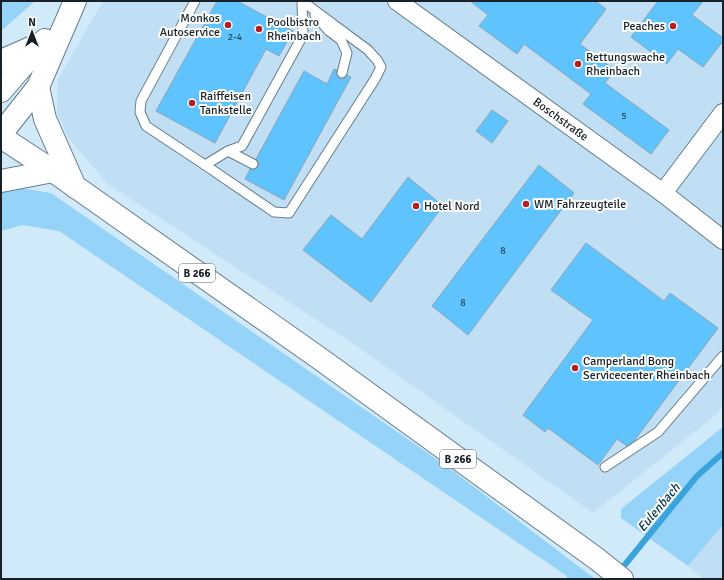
<svg xmlns="http://www.w3.org/2000/svg" width="724" height="580" viewBox="0 0 724 580" font-family="Signika,sans-serif">
  <style>
    .built { fill: #c0dff4 }
    .green { fill: #96d3f9 }
    .lines { fill: none; stroke-linecap: round; stroke-linejoin: round }
    .stream { stroke: #3ba3dc; stroke-width: 6 }
    .building { fill: #5fc3fd; stroke: #8da5b4 }
    .lane-casing { stroke: #667c8a; stroke-width: 11 }
    .street-casing { stroke: #667c8a; stroke-width: 20 }
    .secondary-casing { stroke: #667c8a; stroke-width: 24 }
    .primary-casing { stroke: #667c8a; stroke-width: 24 }
    .lane { stroke: #fff; stroke-width: 9 }
    .street { stroke: #fff; stroke-width: 18 }
    .secondary { stroke: #fff; stroke-width: 22 }
    .primary { stroke: #fff; stroke-width: 22 }
    .poi-dot { fill: #b12122; stroke: #fff; stroke-width: 1.5 }
    .labels { text-anchor: middle; stroke-width: 4; stroke-linejoin: round; paint-order: stroke }
    .number-label { font-size: 10px; fill: #2a4a5c }
    .shield { fill: #fff; stroke: #5d6468; stroke-width: 1 }
    .shield-label { font-size: 11px; font-weight: bold; fill: #182127 }
    .poi-label { font-size: 12px; fill: #182127; stroke: #fff; text-anchor: start }
    .street-label { font-size: 12px; fill: #182127; stroke: #fff }
    .water-label { font-size: 13px; font-style: italic; fill: #05334a; stroke: #fff }
  </style>
  <rect width="100%" height="100%" fill="#d1eafa"/>
  <!-- built -->
  <g class="built">
    <path d="M103,1H723V405L717,414L593,513L352,343L109,185L69,139L57,112L58,79Z"/>
    <path d="M723,525V579H704L688,566Z"/>
  </g>
  <!-- green -->
  <g class="green">
    <path d="M2,1H35L1,31Z"/>
    <path d="M10,188L26,189L51,193L448,467L595,579H565L567,576L59,231L22,225L1,231V191Z"/>
    <path d="M723,427V525L688,566L621,518V509Z"/>
  </g>
  <g class="lines">
    <!-- stream -->
    <path class="stream" d="M619,572L697,476L723,453"/>
  </g>
  <!-- building -->
  <g class="building">
    <path d="M217,1H237L293,31L279,56L266,49L215,143L156,111Z"/>
    <path d="M470,1H595L606,9L580,44L615,70L605,83L669,130L651,154L583,104L591,94L524,44L517,54L479,26L488,15Z"/>
    <path d="M658,1H703L692,15L723,38V41L703,67L678,49L667,64L631,37Z"/>
    <path d="M334,69L337,70L336,75L340,79H344L347,75L351,77L284,200L245,179L250,169L254,170L258,167L259,163L256,159L304,71L327,84Z"/>
    <path d="M492,110L508,121L492,143L476,131Z"/>
    <path d="M539,165L574,193L468,335L432,306Z"/>
    <path d="M408,177L443,206L371,302L303,250L331,215L362,239Z"/>
    <path d="M586,243L664,301L670,293L718,328L634,441L627,446L617,439L598,465L548,428L545,432L523,415L593,320L551,290Z"/>
  </g>
  <g class="lines">
    <defs>
      <g id="lane">
        <path d="M195,1L141,101L140,112L146,126L205,165L228,151L242,146L303,35L302,1"/>
        <path d="M315,15L329,31L341,40L347,53L342,73"/>
        <path d="M228,151L253,164"/>
        <path d="M205,165L274,212L289,213L375,79L381,67L377,60L368,50L302,1"/>
        <path d="M605,467L658,432L723,356"/>
      </g>
      <g id="street">
        <path id="s1" d="M397,1L663,193L723,240"/>
        <path d="M663,193L723,113"/>
      </g>
      <g id="secondary">
        <path d="M1,91L45,40"/>
        <path d="M1,134L38,87L75,1"/>
      </g>
      <g id="primary">
        <path d="M1,61L42,43"/>
        <path d="M38,87L45,119L75,187"/>
        <path d="M1,137L53,171L319,358L597,559L622,579"/>
        <path d="M1,181L53,171"/>
      </g>
    </defs>
    <!-- lane casing -->
    <use href="#lane" class="lane-casing"/>
    <!-- street casing -->
    <use href="#street" class="street-casing"/>
    <!-- secondary casing -->
    <use href="#secondary" class="secondary-casing"/>
    <!-- primary casing -->
    <use href="#primary" class="primary-casing"/>
    <!-- lane -->
    <use href="#lane" class="lane"/>
    <!-- street -->
    <use href="#street" class="street"/>
    <!-- secondary -->
    <use href="#secondary" class="secondary"/>
    <!-- primary -->
    <use href="#primary" class="primary"/>
  </g>
  <!-- markers -->
  <g class="poi-dot">
    <circle cx="228" cy="25" r="4"/>
    <circle cx="673" cy="26" r="4"/>
    <circle cx="259" cy="29" r="4"/>
    <circle cx="578" cy="64" r="4"/>
    <circle cx="192" cy="103" r="4"/>
    <circle cx="526" cy="204" r="4"/>
    <circle cx="416" cy="206" r="4"/>
    <circle cx="575" cy="368" r="4"/>
  </g>
  <g class="labels">
    <!-- number labels -->
    <g class="number-label">
      <text x="235" y="40">2-4</text>
      <text x="624" y="119">5</text>
      <text x="503" y="254">8</text>
      <text x="463" y="306">8</text>
    </g>
    <!-- shield labels -->
    <g class="shield">
      <rect x="179" y="264" width="36" height="18" rx="3"/>
      <rect x="440" y="450" width="36" height="18" rx="3"/>
    </g>
    <g class="shield-label">
      <text x="197" y="277">B 266</text>
      <text x="458" y="463">B 266</text>
    </g>
    <!-- poi labels -->
    <g class="poi-label">
      <text x="220" y="22" text-anchor="end">Monkos<tspan x="220" dy="14">Autoservice</tspan></text>
      <text x="267" y="26">Poolbistro<tspan x="267" dy="14">Rheinbach</tspan></text>
      <text x="665" y="30" text-anchor="end">Peaches</text>
      <text x="586" y="61">Rettungswache<tspan x="586" dy="14">Rheinbach</tspan></text>
      <text x="200" y="100">Raiffeisen<tspan x="200" dy="14">Tankstelle</tspan></text>
      <text x="534" y="208">WM Fahrzeugteile</text>
      <text x="424" y="210">Hotel Nord</text>
      <text x="583" y="365">Camperland Bong<tspan x="583" dy="14">Servicecenter Rheinbach</tspan></text>
    </g>
    <!-- street labels -->
    <g class="street-label">
      <text dy="4" stroke="none"><textPath href="#s1" startOffset="202">Boschstraße</textPath></text>
    </g>
    <!-- water labels -->
    <g class="water-label">
      <text transform="translate(658 507) rotate(-50)" y="5">Eulenbach</text>
    </g>
  </g>
  <!-- border -->
  <rect width="724" height="580" fill="none" stroke="#182127" stroke-width="4"/>
  <!-- north arrow -->
  <g transform="translate(32 32)" stroke="#ffffff" stroke-width="3" paint-order="stroke">
  <path d="M0-3L7 15L0 10L-7 15Z" fill="#182127"/>
  <text y="-6" font-size="11" font-weight="bold" text-anchor="middle" fill="#182127">N</text>
  </g>
</svg>
